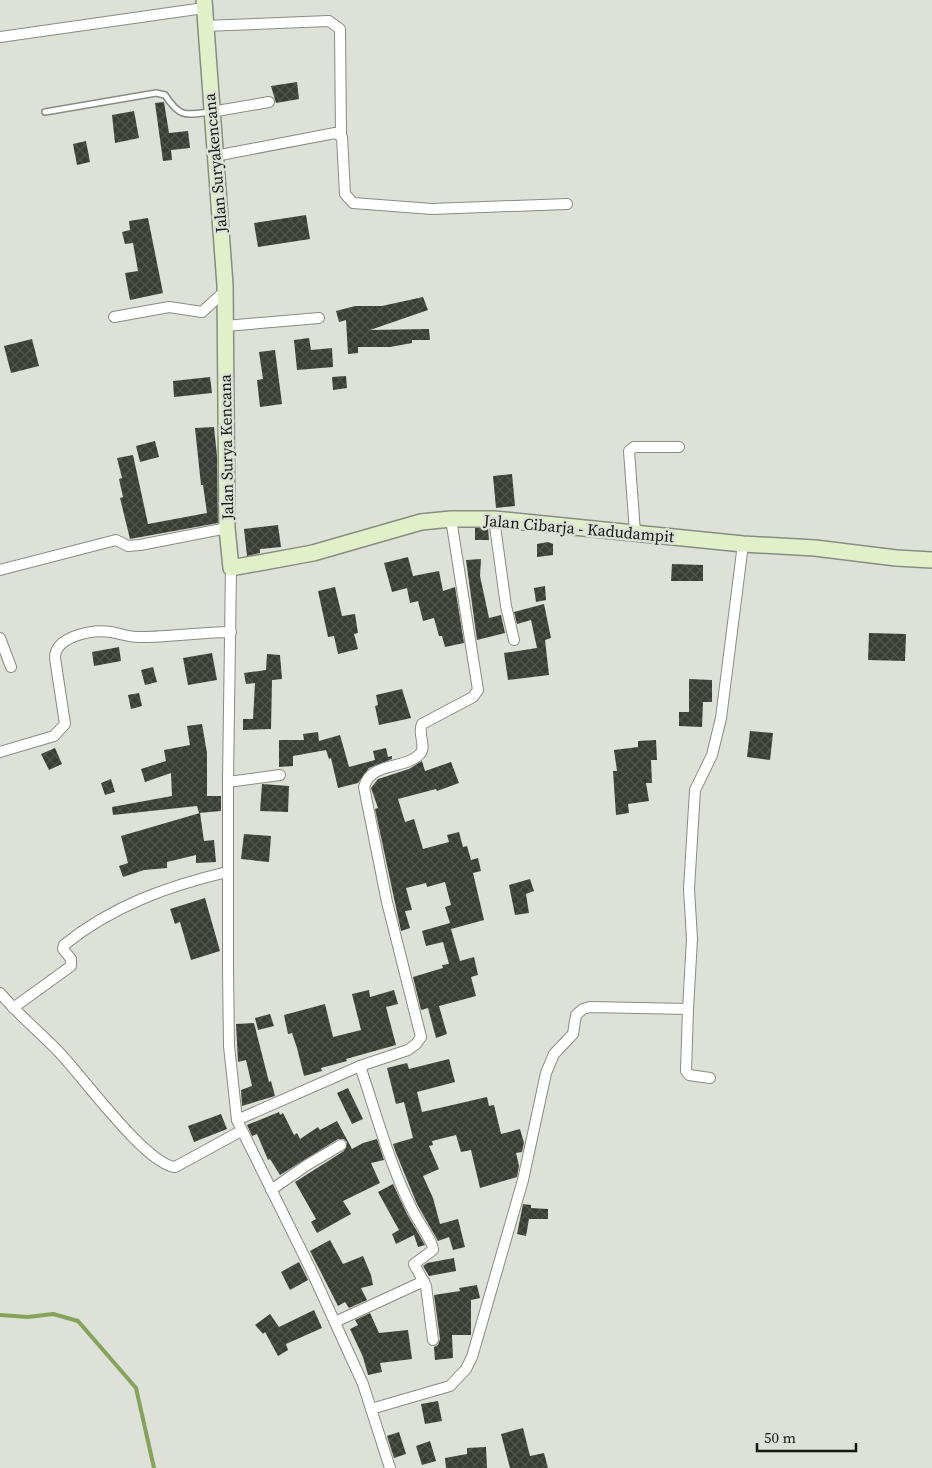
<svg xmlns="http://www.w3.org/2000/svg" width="932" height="1468" viewBox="0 0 932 1468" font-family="'Source Serif 4',serif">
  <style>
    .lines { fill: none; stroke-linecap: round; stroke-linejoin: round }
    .stream { stroke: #86a35c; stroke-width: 4 }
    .building { fill: url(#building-cross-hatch) }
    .lane-casing { stroke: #888c83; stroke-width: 8 }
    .street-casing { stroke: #888c83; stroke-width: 12 }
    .secondary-casing { stroke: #888c83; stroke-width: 18 }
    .lane { stroke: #fff; stroke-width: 5 }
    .street { stroke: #fff; stroke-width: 10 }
    .secondary { stroke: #e2f0ca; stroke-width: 15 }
    .labels { text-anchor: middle; stroke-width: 5; stroke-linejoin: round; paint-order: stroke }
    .street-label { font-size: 16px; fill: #151713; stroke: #dde1d7 }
  </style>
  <defs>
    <pattern id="building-cross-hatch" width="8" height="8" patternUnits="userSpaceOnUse" patternTransform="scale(1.25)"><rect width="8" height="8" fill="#393d35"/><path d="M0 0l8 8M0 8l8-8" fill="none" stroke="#53564f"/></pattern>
  </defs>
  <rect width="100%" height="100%" fill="#dde1d7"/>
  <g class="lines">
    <!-- stream -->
    <path class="stream" d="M0,1315L28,1317L53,1314L78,1321L136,1388L154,1468"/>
  </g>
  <!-- building -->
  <g class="building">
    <path d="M297,82L299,99L276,103L271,86Z"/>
    <path d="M164,102L169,133L188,131L190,148L171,150L172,160L163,161L155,103Z"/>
    <path d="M134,111L139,138L115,143L112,115Z"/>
    <path d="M86,141L90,162L77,165L73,144Z"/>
    <path d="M306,215L310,239L258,247L254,223Z"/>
    <path d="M148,218L163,293L130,300L125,273L138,271L133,243L125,244L122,232L130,230L129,221Z"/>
    <path d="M423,297L428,310L370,330L429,329L430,340H412V343L390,347H358V353L348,354L346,320L339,322L336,311L355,306H382Z"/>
    <path d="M309,338L311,350L332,348L333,367L297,370L294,340Z"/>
    <path d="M32,339L39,366L11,373L4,346Z"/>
    <path d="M275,350L282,404L260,407L257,380L263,379L259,352Z"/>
    <path d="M346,376L347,388L333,390L332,377Z"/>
    <path d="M210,377L212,393L174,397L173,381Z"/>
    <path d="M214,427L217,456L218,523L130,539L120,498L123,497L119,479L122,478L117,458L133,455L148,524L207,513L203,485H201L195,428Z"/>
    <path d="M155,441L159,457L140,462L136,446Z"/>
    <path d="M512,474L515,506L496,508L493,476Z"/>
    <path d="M278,525L281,547L260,549V553L247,556L244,529Z"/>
    <path d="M475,528H488L489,540H475Z"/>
    <path d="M548,542L553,544V555L537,557V544Z"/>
    <path d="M408,557L413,576L439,571L443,591L455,587L464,643L445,647L442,636H439L434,618L423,621L418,601L410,603L407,588L392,592L384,563Z"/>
    <path d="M481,559L480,576L489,618L501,615L505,633L477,640L466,560Z"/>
    <path d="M672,564L703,565V581H671Z"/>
    <path d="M545,586L546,600L536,602L534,588Z"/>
    <path d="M335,587L342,616L355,614L358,633L354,634L358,649L338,654L334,636L328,637L318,591Z"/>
    <path d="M544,604L551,638L545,640L549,675L508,680L504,653L537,648L531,620L517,624L514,612Z"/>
    <path d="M869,633L906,634L905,661L868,660Z"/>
    <path d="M119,647L121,661L94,666L92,652Z"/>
    <path d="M212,653L217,680L188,685L183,658Z"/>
    <path d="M267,654L280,655L282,679L272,680L271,729L243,730V719H253L255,683L246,684L244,673L266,670Z"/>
    <path d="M153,667L157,682L145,685L141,670Z"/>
    <path d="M689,679L712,680V702H703L702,727L679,726V712H689Z"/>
    <path d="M402,689L411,718L379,725L375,706L378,705L376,695Z"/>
    <path d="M139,693L142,706L131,709L128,695Z"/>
    <path d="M202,724L207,753V796H221V811L199,813L197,806L113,815L112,807L172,796L171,773L145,782L141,769L166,761L164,750L190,745L187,726Z"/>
    <path d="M750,731L773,733L770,760L747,757Z"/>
    <path d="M318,732L319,741L340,735L349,767L375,760L373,751L386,748L388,757L392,756V759L369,768L358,783L338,788L331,758L329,759L326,750L293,756V766L279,767V740H304L303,734Z"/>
    <path d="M656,740L657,760H651L652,783H646L649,801L628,804L629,813L616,815L613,771H617L614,750L638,747V741Z"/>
    <path d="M55,748L62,764L49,770L41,754Z"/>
    <path d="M422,761L425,771L451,762L459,783L437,791L436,789L398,799L405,822L414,819L423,849L449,842L447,835L459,832L463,847L467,846L471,860L478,858L481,871L473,873L484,920L451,929L460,961L474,957L478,975L471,977L476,996L439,1006L447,1034L436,1038L428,1008L421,1010L413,977L443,968L442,965L449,964L443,942L426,946L422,931L450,923L445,907L451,905L445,882L427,887L426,883L406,888L412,910L405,911L410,928L401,931L375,809L378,808L371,788L378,779L409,769Z"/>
    <path d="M111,779L115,792L105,795L101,783Z"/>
    <path d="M262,784L289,786L288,812L260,811Z"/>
    <path d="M200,813L204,841L214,840L216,862L196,863V855L167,862V868L144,870L123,877L119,866L128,863L121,836Z"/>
    <path d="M244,834L271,836L269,862L241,859Z"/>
    <path d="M530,879L534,891L526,894L529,913L515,915L509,885Z"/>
    <path d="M205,898L220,951L191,960L180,922L175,924L170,909Z"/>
    <path d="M369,990L370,997L394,990L398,1004L386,1007L396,1045L346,1059L347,1061L321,1068L322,1071L304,1076L297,1048L292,1033L288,1034L284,1015L325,1004L333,1037L361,1030L352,994Z"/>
    <path d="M270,1014L274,1026L258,1030L255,1018Z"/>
    <path d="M254,1023L269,1082L271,1081L275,1096L242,1106L241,1090L252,1086L246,1060L238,1062L236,1024Z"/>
    <path d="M449,1059L455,1082L417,1092L422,1112L487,1097L489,1106L494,1105L501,1134L520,1129L524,1143L522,1152L516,1153L519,1166L517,1177L480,1188L471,1150L461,1152L456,1135L432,1141L433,1145L429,1146L439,1169L423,1176L433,1198L440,1224L458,1219L465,1247L453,1250L449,1237L438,1241L417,1204L396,1153L393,1144L413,1138L404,1102L396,1104L387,1068L407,1063L409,1069Z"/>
    <path d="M348,1088L363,1119L352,1124L337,1093Z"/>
    <path d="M279,1112L280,1115L283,1113L294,1135L297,1133L300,1139L318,1127L320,1130L337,1121L352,1149L363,1143L377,1139L384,1160L371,1163L380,1183L343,1201L351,1214L317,1233L311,1222L316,1219L295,1182L344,1151L347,1142L344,1139H338L280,1175L270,1159L268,1160L257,1134L252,1136L247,1125Z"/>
    <path d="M221,1114L227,1129L194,1142L188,1126Z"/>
    <path d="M393,1184L407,1214L425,1245L418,1247L414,1235L396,1244L392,1234L399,1230L378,1192Z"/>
    <path d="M523,1204L531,1205V1208L548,1209V1219H529L526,1236L517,1234Z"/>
    <path d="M330,1240L343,1264L363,1256L371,1275L373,1285L361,1288L367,1300L349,1308L345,1302L338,1306L310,1251Z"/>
    <path d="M454,1258L456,1271L429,1276L423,1266L427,1263Z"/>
    <path d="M299,1262L308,1280L290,1290L281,1272Z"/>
    <path d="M477,1285L480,1298L471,1300V1335H452L453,1358L435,1360L434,1347L438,1345L440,1339L434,1295L460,1291L459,1288Z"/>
    <path d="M314,1310L322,1328L286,1344L288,1350L278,1356L265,1332L263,1334L255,1325L270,1314L279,1327Z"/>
    <path d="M370,1313L379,1333L408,1330L412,1359L380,1363L382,1372L368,1375L363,1357L350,1329L358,1325L355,1320Z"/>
    <path d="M438,1401L442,1421L425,1424L421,1404Z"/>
    <path d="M523,1428L530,1456L544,1453L548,1468H510L501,1434Z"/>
    <path d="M399,1432L406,1454L394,1458L387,1436Z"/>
    <path d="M430,1441L436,1461L422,1465L416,1446Z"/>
    <path d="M486,1447L487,1468H446L445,1458L467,1454V1448Z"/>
  </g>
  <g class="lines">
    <defs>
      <path id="lane" d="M45,112L156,93L165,95C180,118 185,115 211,112"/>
      <g id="street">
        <path d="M204,26L329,21L340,29L341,135"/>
        <path d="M0,37L204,8"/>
        <path d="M211,112L269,102"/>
        <path d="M215,156L335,133L342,137L345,194L353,203L432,209L567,204"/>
        <path d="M114,317L169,307L202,312L225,291"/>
        <path d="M225,326L319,318"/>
        <path d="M494,519L506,606L514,640"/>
        <path d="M635,532L629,451L634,447H679"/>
        <path d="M231,568L228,780V969L229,1046L237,1120L311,1270L363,1384L390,1468"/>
        <path d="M0,570L116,540L128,546L140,545L227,528"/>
        <path d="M0,638L11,667"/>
        <path d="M0,752L54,736L65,724L55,658C55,636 93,629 111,632C122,634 131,638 142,637C172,637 201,632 231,632"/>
        <path d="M228,782L280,775"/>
        <path d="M0,993C18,1014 38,1031 57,1050C81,1074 145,1164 175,1167L241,1131"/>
        <path d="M13,1008L71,966V959L63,949L64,945C112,906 168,886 227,872"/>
        <path d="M688,1009L686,1071L689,1075L710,1078"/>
        <path d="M360,1066C376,1113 389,1163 411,1207C415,1217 434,1243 433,1250L414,1264L426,1286L433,1340"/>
        <path d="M237,1120L360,1066L408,1050L416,1044L421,1037L387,902L364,787C371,761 405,770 420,754C427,746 417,733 422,724L473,697L478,690L451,519"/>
        <path d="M271,1190L307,1165L341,1145"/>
        <path d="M335,1322L424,1281"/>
        <path d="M371,1409L450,1386L466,1369L472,1357L523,1180L546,1073L554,1054L573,1034L576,1015L583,1009L590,1007L688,1009L692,939L689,889L695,790L712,755L721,718L743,544"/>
      </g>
      <path id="secondary" d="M204,0L225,285L227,528L231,568L313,553L421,522L451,519H494L743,544L815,548L896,558L932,560"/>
    </defs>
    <!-- lane casing -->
    <use href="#lane" class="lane-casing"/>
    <!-- street casing -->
    <use href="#street" class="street-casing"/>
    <!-- secondary casing -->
    <use href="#secondary" class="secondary-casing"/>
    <!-- lane -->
    <use href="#lane" class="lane"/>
    <!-- street -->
    <use href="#street" class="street"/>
    <!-- secondary -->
    <use href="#secondary" class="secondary"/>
  </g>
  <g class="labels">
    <!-- street labels -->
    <g class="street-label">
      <text transform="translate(215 163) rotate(-95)" y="6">Jalan Suryakencana</text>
      <text transform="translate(226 447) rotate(-91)" y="6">Jalan Surya Kencana</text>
      <text transform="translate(579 528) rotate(5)" y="6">Jalan Cibarja - Kadudampit</text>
    </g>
  </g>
  <!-- scale -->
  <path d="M757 1443v8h99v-8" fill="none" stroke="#151713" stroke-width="2.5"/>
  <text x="764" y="1443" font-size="15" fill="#151713" stroke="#dde1d7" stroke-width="4" paint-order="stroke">50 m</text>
</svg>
